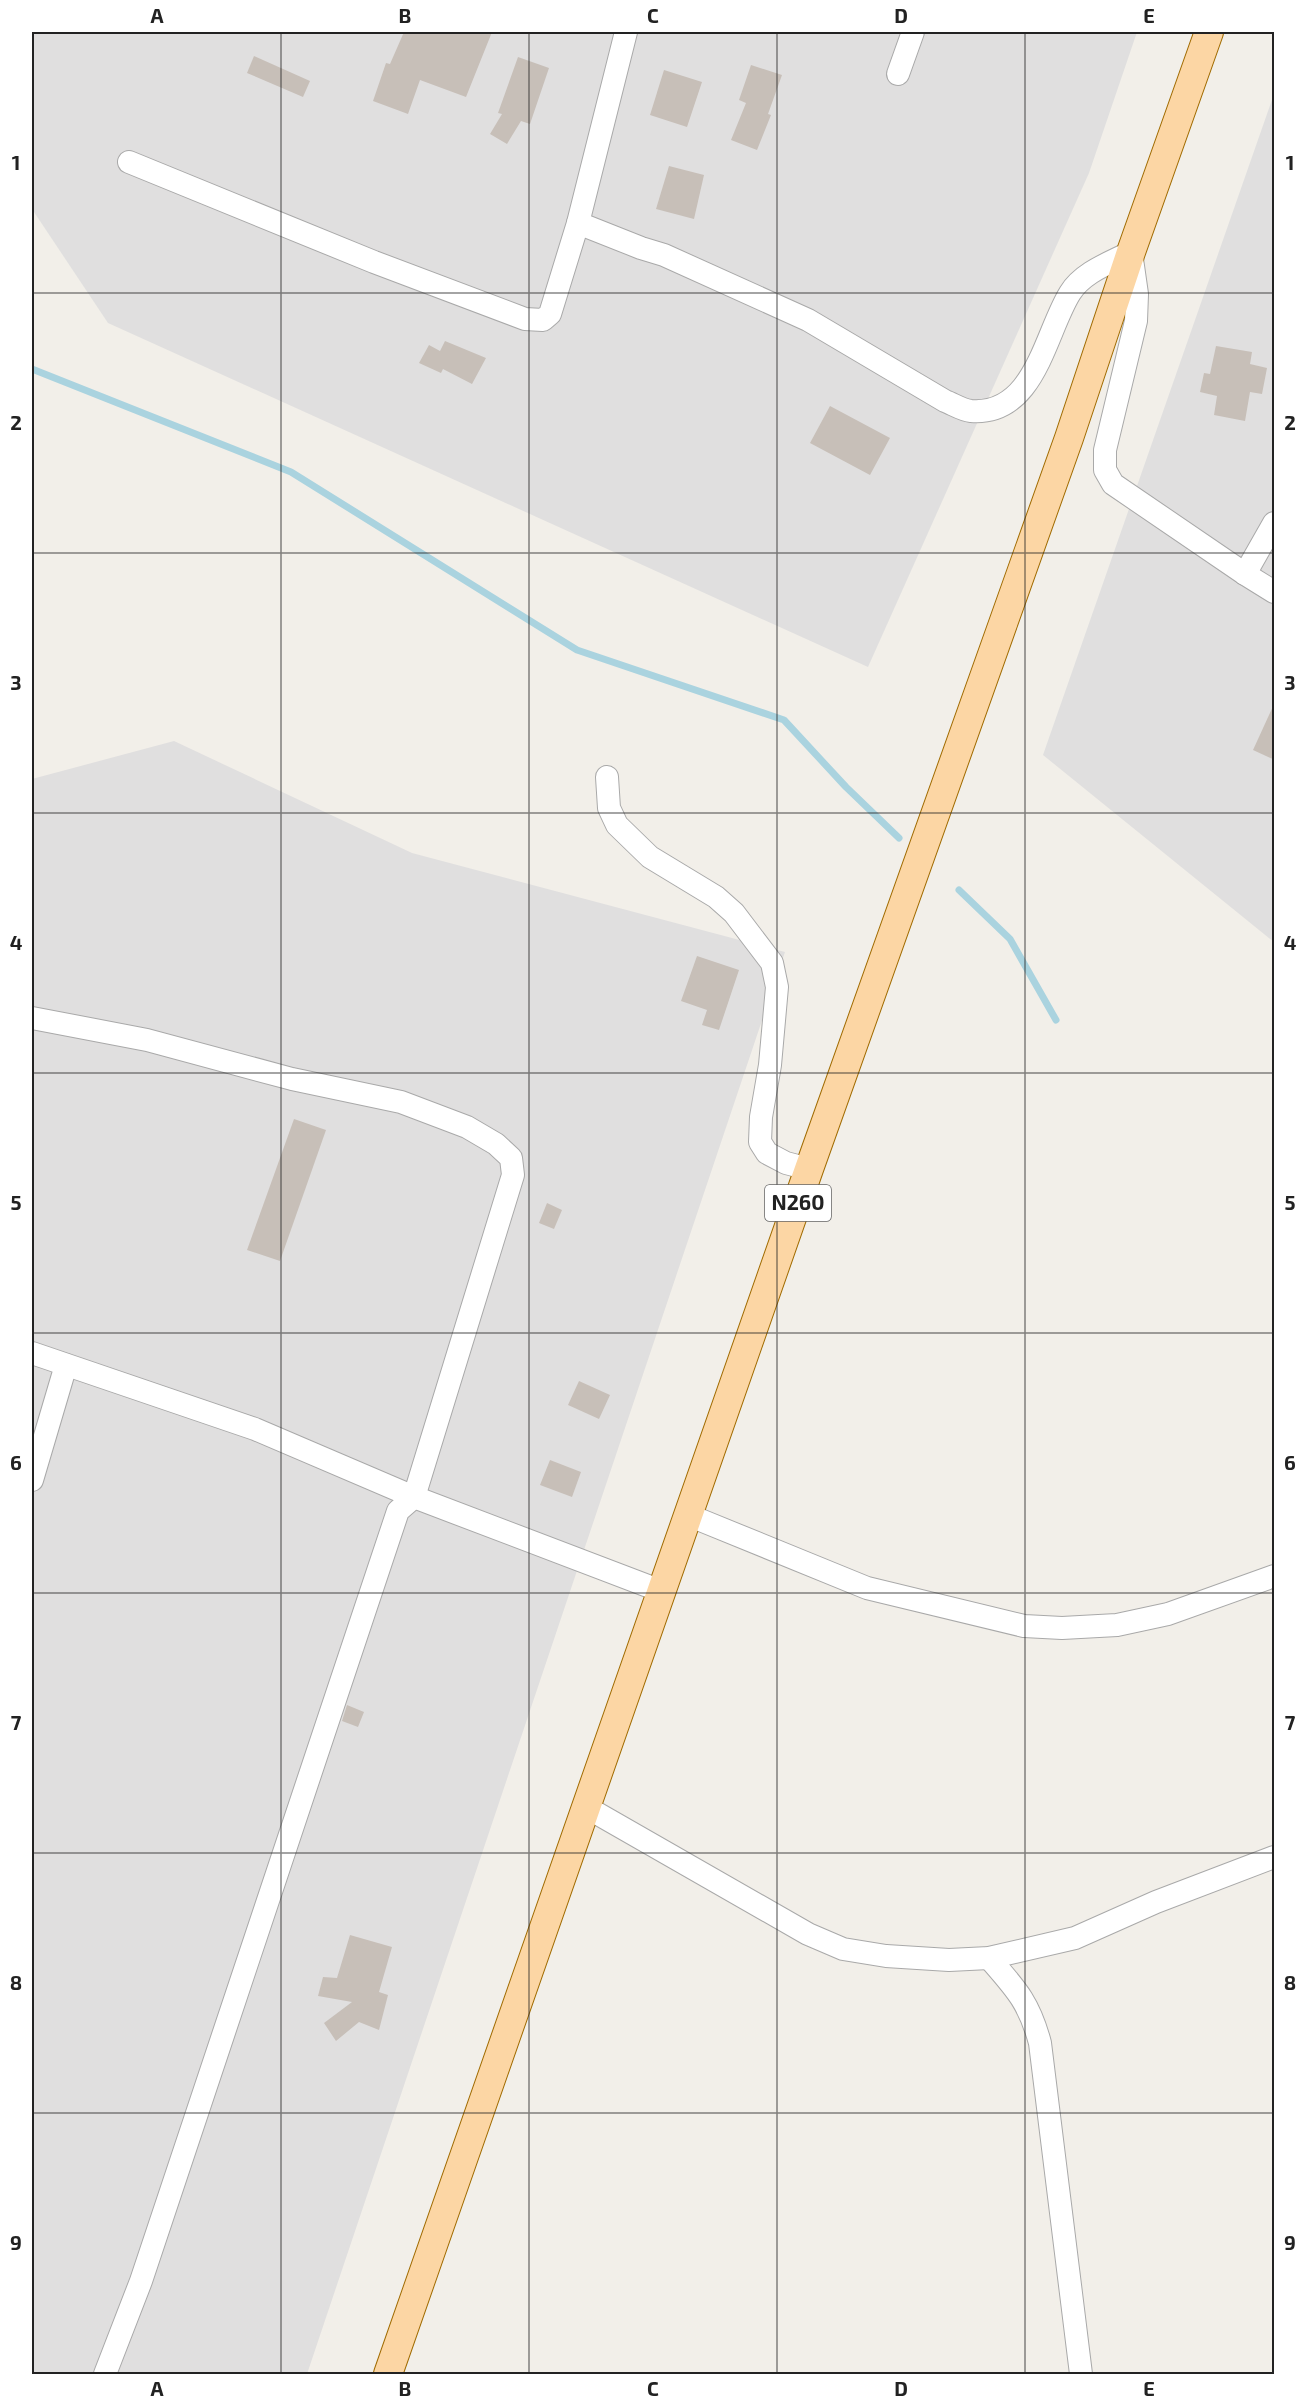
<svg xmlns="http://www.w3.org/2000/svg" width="1306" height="2406" viewBox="0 0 1306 2406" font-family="'Exo 2',sans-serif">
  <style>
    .residential { fill: #e0dfdf }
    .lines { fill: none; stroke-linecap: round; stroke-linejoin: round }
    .stream { stroke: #aad3df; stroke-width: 7 }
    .building { fill: #c7bfb8 }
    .minor-casing { stroke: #a9a9a9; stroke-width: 24 }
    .major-casing { stroke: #a06b00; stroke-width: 30 }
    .minor { stroke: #fff; stroke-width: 22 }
    .major { stroke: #fcd6a4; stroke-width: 28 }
    .grid { fill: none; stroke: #222; stroke-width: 1.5; stroke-opacity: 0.55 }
    .labels { text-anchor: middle; stroke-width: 5; stroke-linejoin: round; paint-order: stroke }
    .shield { fill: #fff; stroke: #646464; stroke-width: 1.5 }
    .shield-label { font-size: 21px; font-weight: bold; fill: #222 }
    .neatline { fill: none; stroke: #222; stroke-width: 2 }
    .grid-label { font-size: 20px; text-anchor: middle; font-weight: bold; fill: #222 }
  </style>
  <rect width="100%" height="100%" fill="#f2efe9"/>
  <!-- residential -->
  <g class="residential">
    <path d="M32,32H1137L1089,173L868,667L108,323L32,209Z"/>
    <path d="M1274,94V942L1043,755Z"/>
    <path d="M174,741L412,853L785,952L307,2374H32V779Z"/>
  </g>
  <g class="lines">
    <!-- stream -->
    <g class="stream">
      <path d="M32,369L291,472L577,650L784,720L846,787L899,838"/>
      <path d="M959,890L1010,939L1056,1020"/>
    </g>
  </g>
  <!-- building -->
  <g class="building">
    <path d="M404,32H492L466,97L420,80L408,114L373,101L386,63L390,64Z"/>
    <path d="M254,56L310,81L303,97L247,73Z"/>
    <path d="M518,57L549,68L530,124L521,121L507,144L490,134L502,114L498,113Z"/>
    <path d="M751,65L782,75L768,114L771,115L757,150L731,140L746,103L739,100Z"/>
    <path d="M664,70L702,82L687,127L650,115Z"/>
    <path d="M669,166L704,175L694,219L656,209Z"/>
    <path d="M445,341L486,358L472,384L443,369L441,373L419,363L429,345L440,351Z"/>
    <path d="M1216,346L1252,352L1250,364L1267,368L1262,394L1250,392L1245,421L1214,415L1217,396L1200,392L1204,373L1210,374Z"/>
    <path d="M830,406L890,438L870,475L810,443Z"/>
    <path d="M1275,702V760L1253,750Z"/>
    <path d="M697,956L739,970L719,1030L702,1025L707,1010L681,1001Z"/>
    <path d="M294,1119L326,1130L280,1261L247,1250Z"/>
    <path d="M547,1203L562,1210L554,1229L539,1223Z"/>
    <path d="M579,1381L610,1395L599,1419L568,1405Z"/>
    <path d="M550,1460L581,1472L572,1497L540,1485Z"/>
    <path d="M347,1705L364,1712L358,1727L342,1721Z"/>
    <path d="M350,1935L392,1947L379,1992L388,1995L379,2030L359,2022L336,2041L324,2023L352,2002L318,1996L323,1977L337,1978Z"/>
  </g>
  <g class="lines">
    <defs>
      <g id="minor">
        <path d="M898,74L913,32"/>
        <path d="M129,162L374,262L525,319L543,320L550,314L578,223L626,32"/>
        <path d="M578,223L641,248L664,255L808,320L945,401C953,404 962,410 971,411C1035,416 1045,333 1070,293C1083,272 1110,263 1131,252L1137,294L1136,321L1105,450V470L1113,484L1245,574L1274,592"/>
        <path d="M1245,574L1274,523"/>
        <path d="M607,777L609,808L617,825L650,857L716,897L734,913L772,963L777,987L770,1065L761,1117L760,1142L767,1153L786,1163L809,1169"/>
        <path d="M32,1018L147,1040L292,1079L401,1102L467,1127L496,1144L511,1158L513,1175L414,1497L398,1511L141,2281L105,2374"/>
        <path d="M32,1353L255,1429L414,1497L661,1591"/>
        <path d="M32,1480L66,1365"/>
        <path d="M688,1515L867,1588L1024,1626L1062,1628L1117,1625L1168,1614L1274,1576"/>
        <path d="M586,1807L808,1934L843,1949L886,1956L949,1960L989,1958L1075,1938L1156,1902L1274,1857"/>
        <path d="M989,1958C1016,1989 1029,2002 1040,2043L1081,2374"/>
      </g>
      <path id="major" d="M388,2374L809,1169L1069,438L1131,252L1209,32"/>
    </defs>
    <!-- minor casing -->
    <use href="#minor" class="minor-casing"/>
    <!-- major casing -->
    <use href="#major" class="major-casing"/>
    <!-- minor -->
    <use href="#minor" class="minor"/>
    <!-- major -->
    <use href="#major" class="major"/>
  </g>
  <!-- grid -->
  <path class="grid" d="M281,32V2374M529,32V2374M777,32V2374M1025,32V2374M32,293H1274M32,553H1274M32,813H1274M32,1073H1274M32,1333H1274M32,1593H1274M32,1853H1274M32,2113H1274"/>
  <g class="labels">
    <!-- shield labels -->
    <rect class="shield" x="765" y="1185" width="66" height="36" rx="4.5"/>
    <g class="shield-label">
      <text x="798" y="1210">N260</text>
    </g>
  </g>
  <!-- border -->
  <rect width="1306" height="2406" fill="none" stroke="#ffffff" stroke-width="66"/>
  <rect x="33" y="33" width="1240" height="2340" class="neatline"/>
  <g class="grid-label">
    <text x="157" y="23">A</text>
    <text x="405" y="23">B</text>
    <text x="653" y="23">C</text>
    <text x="901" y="23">D</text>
    <text x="1149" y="23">E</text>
    <text x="16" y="170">1</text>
    <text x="1290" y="170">1</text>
    <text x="16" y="430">2</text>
    <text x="1290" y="430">2</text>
    <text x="16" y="690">3</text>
    <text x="1290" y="690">3</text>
    <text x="16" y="950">4</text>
    <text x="1290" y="950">4</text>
    <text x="16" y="1210">5</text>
    <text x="1290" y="1210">5</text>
    <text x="16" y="1470">6</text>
    <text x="1290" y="1470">6</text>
    <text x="16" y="1730">7</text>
    <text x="1290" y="1730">7</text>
    <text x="16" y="1990">8</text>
    <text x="1290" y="1990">8</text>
    <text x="16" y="2250">9</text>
    <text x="1290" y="2250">9</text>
    <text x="157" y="2396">A</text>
    <text x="405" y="2396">B</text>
    <text x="653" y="2396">C</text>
    <text x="901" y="2396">D</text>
    <text x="1149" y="2396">E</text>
  </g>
</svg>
